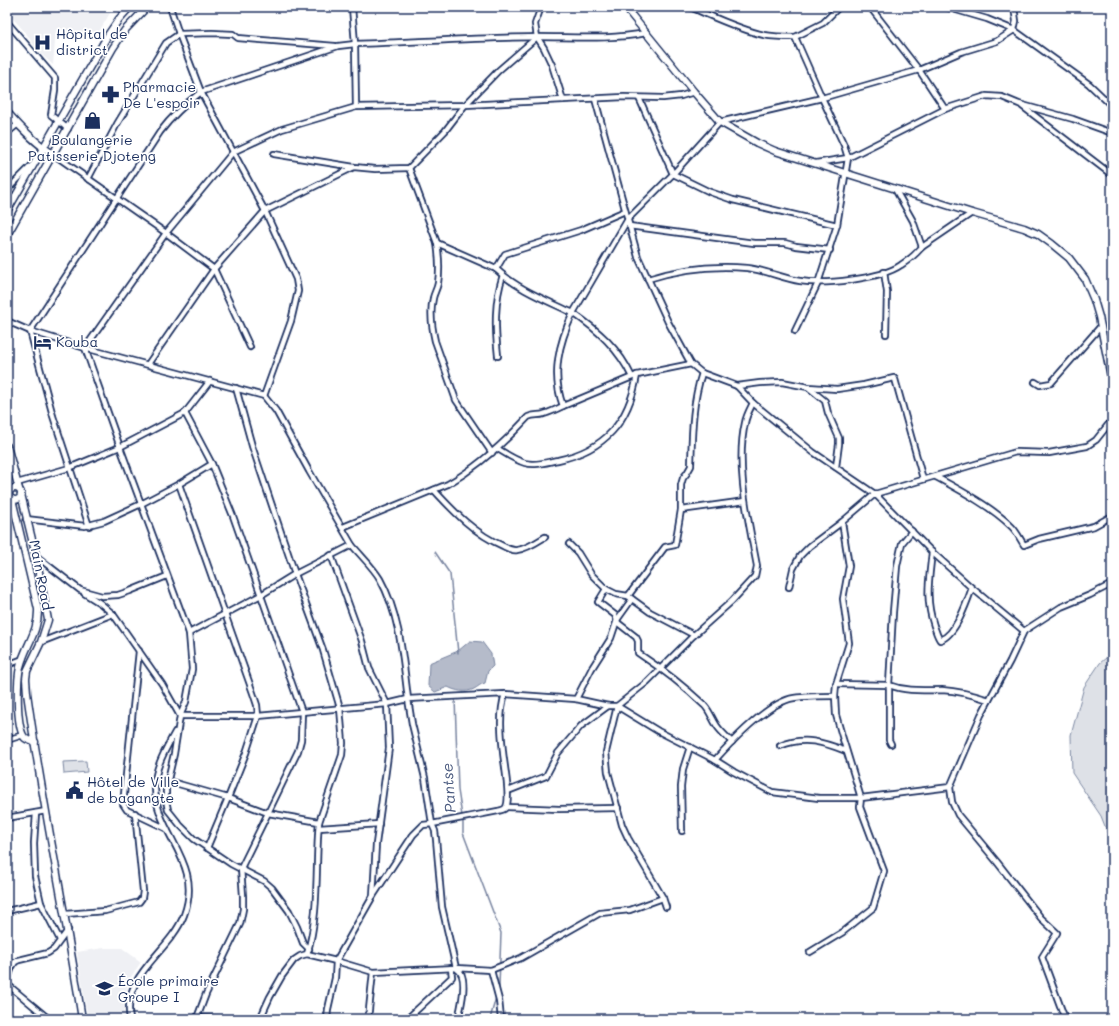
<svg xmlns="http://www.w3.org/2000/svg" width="1119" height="1026" viewBox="0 0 1119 1026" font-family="Mali,sans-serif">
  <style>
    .built { fill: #eff0f4 }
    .green { fill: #dee1e7; stroke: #7c88a2 }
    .water { fill: #b5bbca; stroke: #77839f }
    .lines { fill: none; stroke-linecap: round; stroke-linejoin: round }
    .stream { stroke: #77839f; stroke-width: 1.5 }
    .street-casing { stroke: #1b2f5e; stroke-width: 8 }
    .secondary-casing { stroke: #1b2f5e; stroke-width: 9 }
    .street { stroke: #fff; stroke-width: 4.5 }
    .secondary { stroke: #fff; stroke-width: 6 }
    .labels { text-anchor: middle; stroke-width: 3.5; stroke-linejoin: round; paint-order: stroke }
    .poi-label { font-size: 14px; fill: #1b2f5e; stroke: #fff; text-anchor: start }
    .street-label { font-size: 14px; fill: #1b2f5e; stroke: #fff }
    .water-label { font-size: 15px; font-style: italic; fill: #49597e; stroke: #fff }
  </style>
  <rect width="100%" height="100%" fill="#fff"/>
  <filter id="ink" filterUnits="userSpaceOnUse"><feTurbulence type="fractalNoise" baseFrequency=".025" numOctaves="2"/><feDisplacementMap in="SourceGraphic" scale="8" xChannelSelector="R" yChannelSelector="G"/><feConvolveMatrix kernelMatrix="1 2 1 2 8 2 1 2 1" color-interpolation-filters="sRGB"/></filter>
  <g filter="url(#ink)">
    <!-- built -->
    <g class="built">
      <path d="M7,7H116L110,13L97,35L56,30L53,65L37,50L26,33L7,12Z"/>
      <path d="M104,948H122L141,962L129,980L125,997L124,1014L126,1019H88L77,952Z"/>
    </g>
    <!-- green -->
    <g class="green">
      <path d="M1112,653V844L1101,816L1072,773L1071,735L1084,687L1100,663Z"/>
      <path d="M86,761L87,772L64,774L63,762Z"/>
    </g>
    <!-- water -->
    <path class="water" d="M470,641L482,642L491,654L493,666L488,671L485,683C480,684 478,687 474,689C466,693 455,691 448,687L435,692L428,686L429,663L458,651Z"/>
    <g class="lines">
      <!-- stream -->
      <g class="stream">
        <path d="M435,552L450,574L458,653"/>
        <path d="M455,698L458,790L462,816"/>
        <path d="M463,820V833L501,933L499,986L498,991"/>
        <path d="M490,1019L496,997"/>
      </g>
      <defs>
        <g id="street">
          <path d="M352,7L355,44L356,107"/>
          <path d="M541,7L535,24L537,37L544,48L552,65L563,100"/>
          <path d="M690,7C714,17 738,29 764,35C774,37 784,37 795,37"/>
          <path d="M839,7L823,23L795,37L822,98L919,70L870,7"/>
          <path d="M946,7L987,19L1014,30L1089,84L1112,106"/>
          <path d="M7,22L55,78V90L51,115L68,129"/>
          <path d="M595,99L638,257L668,322L691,364L702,373L737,386L753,403L813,452L875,494L1016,452L1049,453L1087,446L1096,440L1112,420"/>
          <path d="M1022,106L1112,175"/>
          <path d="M945,109L919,70L961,52L997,41L1014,30L1016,21L1014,7"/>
          <path d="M7,133L18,124"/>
          <path d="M53,154L166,233L214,269L250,347"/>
          <path d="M274,154L354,167L375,169L409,168L445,131L465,105L499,70L537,37"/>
          <path d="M816,163L848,158L945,109L986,96L1002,97L1019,104L1073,119L1112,133"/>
          <path d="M409,168L437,243C439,256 440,270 438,283C437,289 434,293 433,298C430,311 432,328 435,341L456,400L492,453"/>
          <path d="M88,179L117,124L166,43L179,34L212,33L233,34L238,38L335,46"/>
          <path d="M7,190L31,166"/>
          <path d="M629,226L754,243H785L796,246L830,250"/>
          <path d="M437,243L496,269C517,289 546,300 573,313L628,219L673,174L720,122L822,98L844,145L848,158L837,225L733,200L710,192L673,174L639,98"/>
          <path d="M922,247L972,213"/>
          <path d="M496,269L505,254L581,230L625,211"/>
          <path d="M884,272L887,292L886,334"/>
          <path d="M648,279C680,269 713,265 747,268C765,270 782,278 800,281C824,285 881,279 901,265C909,260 916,254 922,247L913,221L895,189"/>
          <path d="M7,321L30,331L85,348L264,396L291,321L298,291L296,279L265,211L201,92L179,34L170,7"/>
          <path d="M795,331L818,283L837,225"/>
          <path d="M498,356C495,328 494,302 503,275"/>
          <path d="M148,364L214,269L265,211L354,167"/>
          <path d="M1035,382L1040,385L1051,383L1101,326"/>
          <path d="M737,386L760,383L782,382L808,387L837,389L864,385L894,378L895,379L923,479"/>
          <path d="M236,388L252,446L295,574L323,650L340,708L343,743L342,755L319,822"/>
          <path d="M809,388L825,401L828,413L839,438V444L836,467"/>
          <path d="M753,403C750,409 746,416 745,423C735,466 749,523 757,566L755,576L732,601L694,635L647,682L617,706L658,731L715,760L734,772L772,792L819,798H861L842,736L836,715L835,696L836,684L849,643L843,599L849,566L842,522"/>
          <path d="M563,406L637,375L691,364"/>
          <path d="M498,449C506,454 515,460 525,463C536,466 547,462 558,460C605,450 629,422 637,375"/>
          <path d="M212,464L233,516L302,712L301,740L298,751L268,813L319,822C315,864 320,913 307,954"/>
          <path d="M936,477C960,490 992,507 1012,527C1017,532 1020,539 1024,545L1039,539L1094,526L1112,516"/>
          <path d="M17,483L69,468L120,447L185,413L210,381"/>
          <path d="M434,490C454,512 475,534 503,546C507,548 512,551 517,550C527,549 537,542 545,537"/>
          <path d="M681,510L745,501"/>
          <path d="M26,519L85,526L104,521L141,504L179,484L212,464L185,413"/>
          <path d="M89,526L53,416L30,331L160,132C172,116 185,104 201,92L338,46L355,44C415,42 476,38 537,37C574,37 610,40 646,33"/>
          <path d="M343,527L448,484C479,466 504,443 528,417C534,414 539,416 544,414C551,412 557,409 563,406C551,374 559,343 573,313C598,330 619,349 632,377"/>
          <path d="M912,531L902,543L897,566L893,612L889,685C907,692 924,690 942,690C958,691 974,695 989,700"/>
          <path d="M569,544L578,553L591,574L606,589L616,594L628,596L650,612L694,635"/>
          <path d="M932,552C929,580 925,599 934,626C936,631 937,636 940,640C956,635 967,602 972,588"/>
          <path d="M331,555L362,641L369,668L387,704L258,716H180L186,702L192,669L189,633L120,447L85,348L166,233L233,152L282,129L356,107L465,105L624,97L663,98L681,96L694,92"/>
          <path d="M36,556L80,590L102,596L118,595L130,591L167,576"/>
          <path d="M789,587L793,569L800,556L810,546L842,522L875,494L932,552L972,588L1024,631"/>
          <path d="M606,589L598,602L615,615L618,623L636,637L638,641V653C662,669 683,685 704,705C710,711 712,719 717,726C721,732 727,737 732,742"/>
          <path d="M628,596L665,547L675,545L681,510V485L683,478L687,473L691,466C692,434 692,403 702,373"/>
          <path d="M113,614L162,684L180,716L174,754L166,788V800L168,810L180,825L194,839L231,864L264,881L272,888L289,911L297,927L303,943L309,949"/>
          <path d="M189,633L261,595L295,574L352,545L309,471L276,411L264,396"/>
          <path d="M41,642L113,614L100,603L84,593"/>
          <path d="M139,651L123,804L127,810L167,829"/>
          <path d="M7,665L23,659"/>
          <path d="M836,684L889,685V740L891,744"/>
          <path d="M505,694C499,713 501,732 503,752C504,764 511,798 506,807C505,810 501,810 498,811L432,824L425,778L412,724L408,699L505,694L576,699L608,706H617L606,752L608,772L622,825L628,838L663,898L666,907"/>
          <path d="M576,699L592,668L611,638L617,620L632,599"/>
          <path d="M7,740L23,735"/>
          <path d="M780,746C804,736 823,742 846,751"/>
          <path d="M715,760C732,741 769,702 794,698C807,696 822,696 835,696"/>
          <path d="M168,781L228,798L246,753L258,716L257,705L253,693L179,484"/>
          <path d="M950,787L952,802L958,815L997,862L1041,918L1057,933L1042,957L1065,1019"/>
          <path d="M508,791L546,776L558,753L581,726L608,706"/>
          <path d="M507,807L559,809L618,808"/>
          <path d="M36,813L34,843L35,876L41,903"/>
          <path d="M7,818L46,811"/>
          <path d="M319,828L379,824"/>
          <path d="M682,831L681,787L683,769L690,747"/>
          <path d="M207,848L228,798L268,813L241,868L243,896V909L240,924L206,994L197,1018L223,1019"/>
          <path d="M7,911L41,903L60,940"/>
          <path d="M65,914L105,911L139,902L142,898L143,891L135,813"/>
          <path d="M810,952L843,932L873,908L884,871L860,807L861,798L950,787L981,715L1010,661L1024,631L1061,607L1090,595L1112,584"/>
          <path d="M456,968L491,970L521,958L600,913L630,910L663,898"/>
          <path d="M457,969C469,976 461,1007 458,1019"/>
          <path d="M491,970L499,1000L501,1019"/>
          <path d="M7,981L12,967L15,962L19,960L48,953L54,949L68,930"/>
          <path d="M7,984L49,1019"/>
          <path d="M130,1019C121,975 170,952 184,915C204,862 156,835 155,788C154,768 166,749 175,732"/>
          <path d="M260,1019L270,997L282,976L294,960L300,956L307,954L336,961L373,972L456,968L442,907L436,839L435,831L432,824L423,825L413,835L373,896"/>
          <path d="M327,1019L328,1009L335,978L336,961L373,896L376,844L389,748L387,704L408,699C403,659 400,615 380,579C373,567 361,556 352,545"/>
          <path d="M368,1019L373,972"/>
          <path d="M407,1019L452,977L451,968"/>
        </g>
        <g id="secondary">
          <path d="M625,7L694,92L720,122L757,143L775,151L972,213L1024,228L1038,234L1052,244L1069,258L1085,279L1094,300L1099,317L1112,382"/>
          <path d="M7,112C21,128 35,143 53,154"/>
          <path d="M7,211L108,35L119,19L130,7"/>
          <path d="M7,235L113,48L125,30L147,7"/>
          <path d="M7,446L19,489"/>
          <circle cx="15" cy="494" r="6"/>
          <path d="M21,494L36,556L48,620L41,642L27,671L26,679L27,693C42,802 65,910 82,1019"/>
          <path d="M12,499L38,609C39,632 25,646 20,667C17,681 16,725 24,737C26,740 31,741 35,742"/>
        </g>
      </defs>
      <!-- street casing -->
      <use href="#street" class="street-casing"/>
      <!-- secondary casing -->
      <use href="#secondary" class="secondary-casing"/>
      <!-- street -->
      <use href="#street" class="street"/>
      <!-- secondary -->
      <use href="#secondary" class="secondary"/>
    </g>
  </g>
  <!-- icons -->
  <defs>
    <symbol id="hospital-bare" viewBox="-9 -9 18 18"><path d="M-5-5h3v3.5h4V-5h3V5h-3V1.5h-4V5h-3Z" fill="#1b2f5e" stroke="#fff" stroke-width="2.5" paint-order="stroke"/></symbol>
    <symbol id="pharmacy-bare" viewBox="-9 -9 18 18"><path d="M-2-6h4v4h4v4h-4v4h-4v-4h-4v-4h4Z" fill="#1b2f5e" stroke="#fff" stroke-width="2.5" paint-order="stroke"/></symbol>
    <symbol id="shop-bare" viewBox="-9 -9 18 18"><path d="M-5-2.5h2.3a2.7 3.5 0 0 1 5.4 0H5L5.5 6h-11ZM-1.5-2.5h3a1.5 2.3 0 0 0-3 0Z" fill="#1b2f5e" stroke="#fff" stroke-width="2.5" paint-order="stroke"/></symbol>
    <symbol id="hotel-bare" viewBox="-9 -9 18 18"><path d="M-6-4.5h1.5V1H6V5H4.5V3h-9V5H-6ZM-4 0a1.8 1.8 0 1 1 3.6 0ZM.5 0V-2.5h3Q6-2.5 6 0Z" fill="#1b2f5e" stroke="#fff" stroke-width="2.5" paint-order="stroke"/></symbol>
    <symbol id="civic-bare" viewBox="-9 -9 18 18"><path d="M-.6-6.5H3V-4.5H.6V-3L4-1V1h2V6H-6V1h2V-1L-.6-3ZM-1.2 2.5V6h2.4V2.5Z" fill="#1b2f5e" stroke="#fff" stroke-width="2.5" paint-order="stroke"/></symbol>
    <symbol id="school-bare" viewBox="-9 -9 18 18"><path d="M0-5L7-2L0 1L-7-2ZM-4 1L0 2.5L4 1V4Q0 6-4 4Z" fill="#1b2f5e" stroke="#fff" stroke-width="2.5" paint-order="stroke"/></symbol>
  </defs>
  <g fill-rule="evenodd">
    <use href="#hospital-bare" x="30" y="30" width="25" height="25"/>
    <use href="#pharmacy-bare" x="98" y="82" width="25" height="25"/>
    <use href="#shop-bare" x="80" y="108" width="25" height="25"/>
    <use href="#hotel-bare" x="30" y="330" width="25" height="25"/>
    <use href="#civic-bare" x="62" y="778" width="25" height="25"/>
    <use href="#school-bare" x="92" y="976" width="25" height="25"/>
  </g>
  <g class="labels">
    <!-- poi labels -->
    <g class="poi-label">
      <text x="56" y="39">Hôpital de<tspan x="56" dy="16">district</tspan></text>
      <text x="123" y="92">Pharmacie<tspan x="123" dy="16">De L'espoir</tspan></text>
      <text x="92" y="145" text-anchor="middle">Boulangerie<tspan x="92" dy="16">Patisserie Djoteng</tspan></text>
      <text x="56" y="347">Kouba</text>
      <text x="87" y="787">Hôtel de Ville<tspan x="87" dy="16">de bagangte</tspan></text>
      <text x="118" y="986">École primaire<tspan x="118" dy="16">Groupe I</tspan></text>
    </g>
    <!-- street labels -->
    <g class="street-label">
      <text transform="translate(41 575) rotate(79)" y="5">Main Road</text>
    </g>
    <!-- water labels -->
    <g class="water-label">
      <text transform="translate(449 788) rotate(-94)" y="5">Pantse</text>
    </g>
  </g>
  <!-- margin -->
  <rect width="1119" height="1026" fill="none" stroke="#fff" stroke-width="24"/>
  <rect x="12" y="12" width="1095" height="1002" fill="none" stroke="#1b2f5e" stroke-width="1.5" filter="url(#ink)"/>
</svg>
